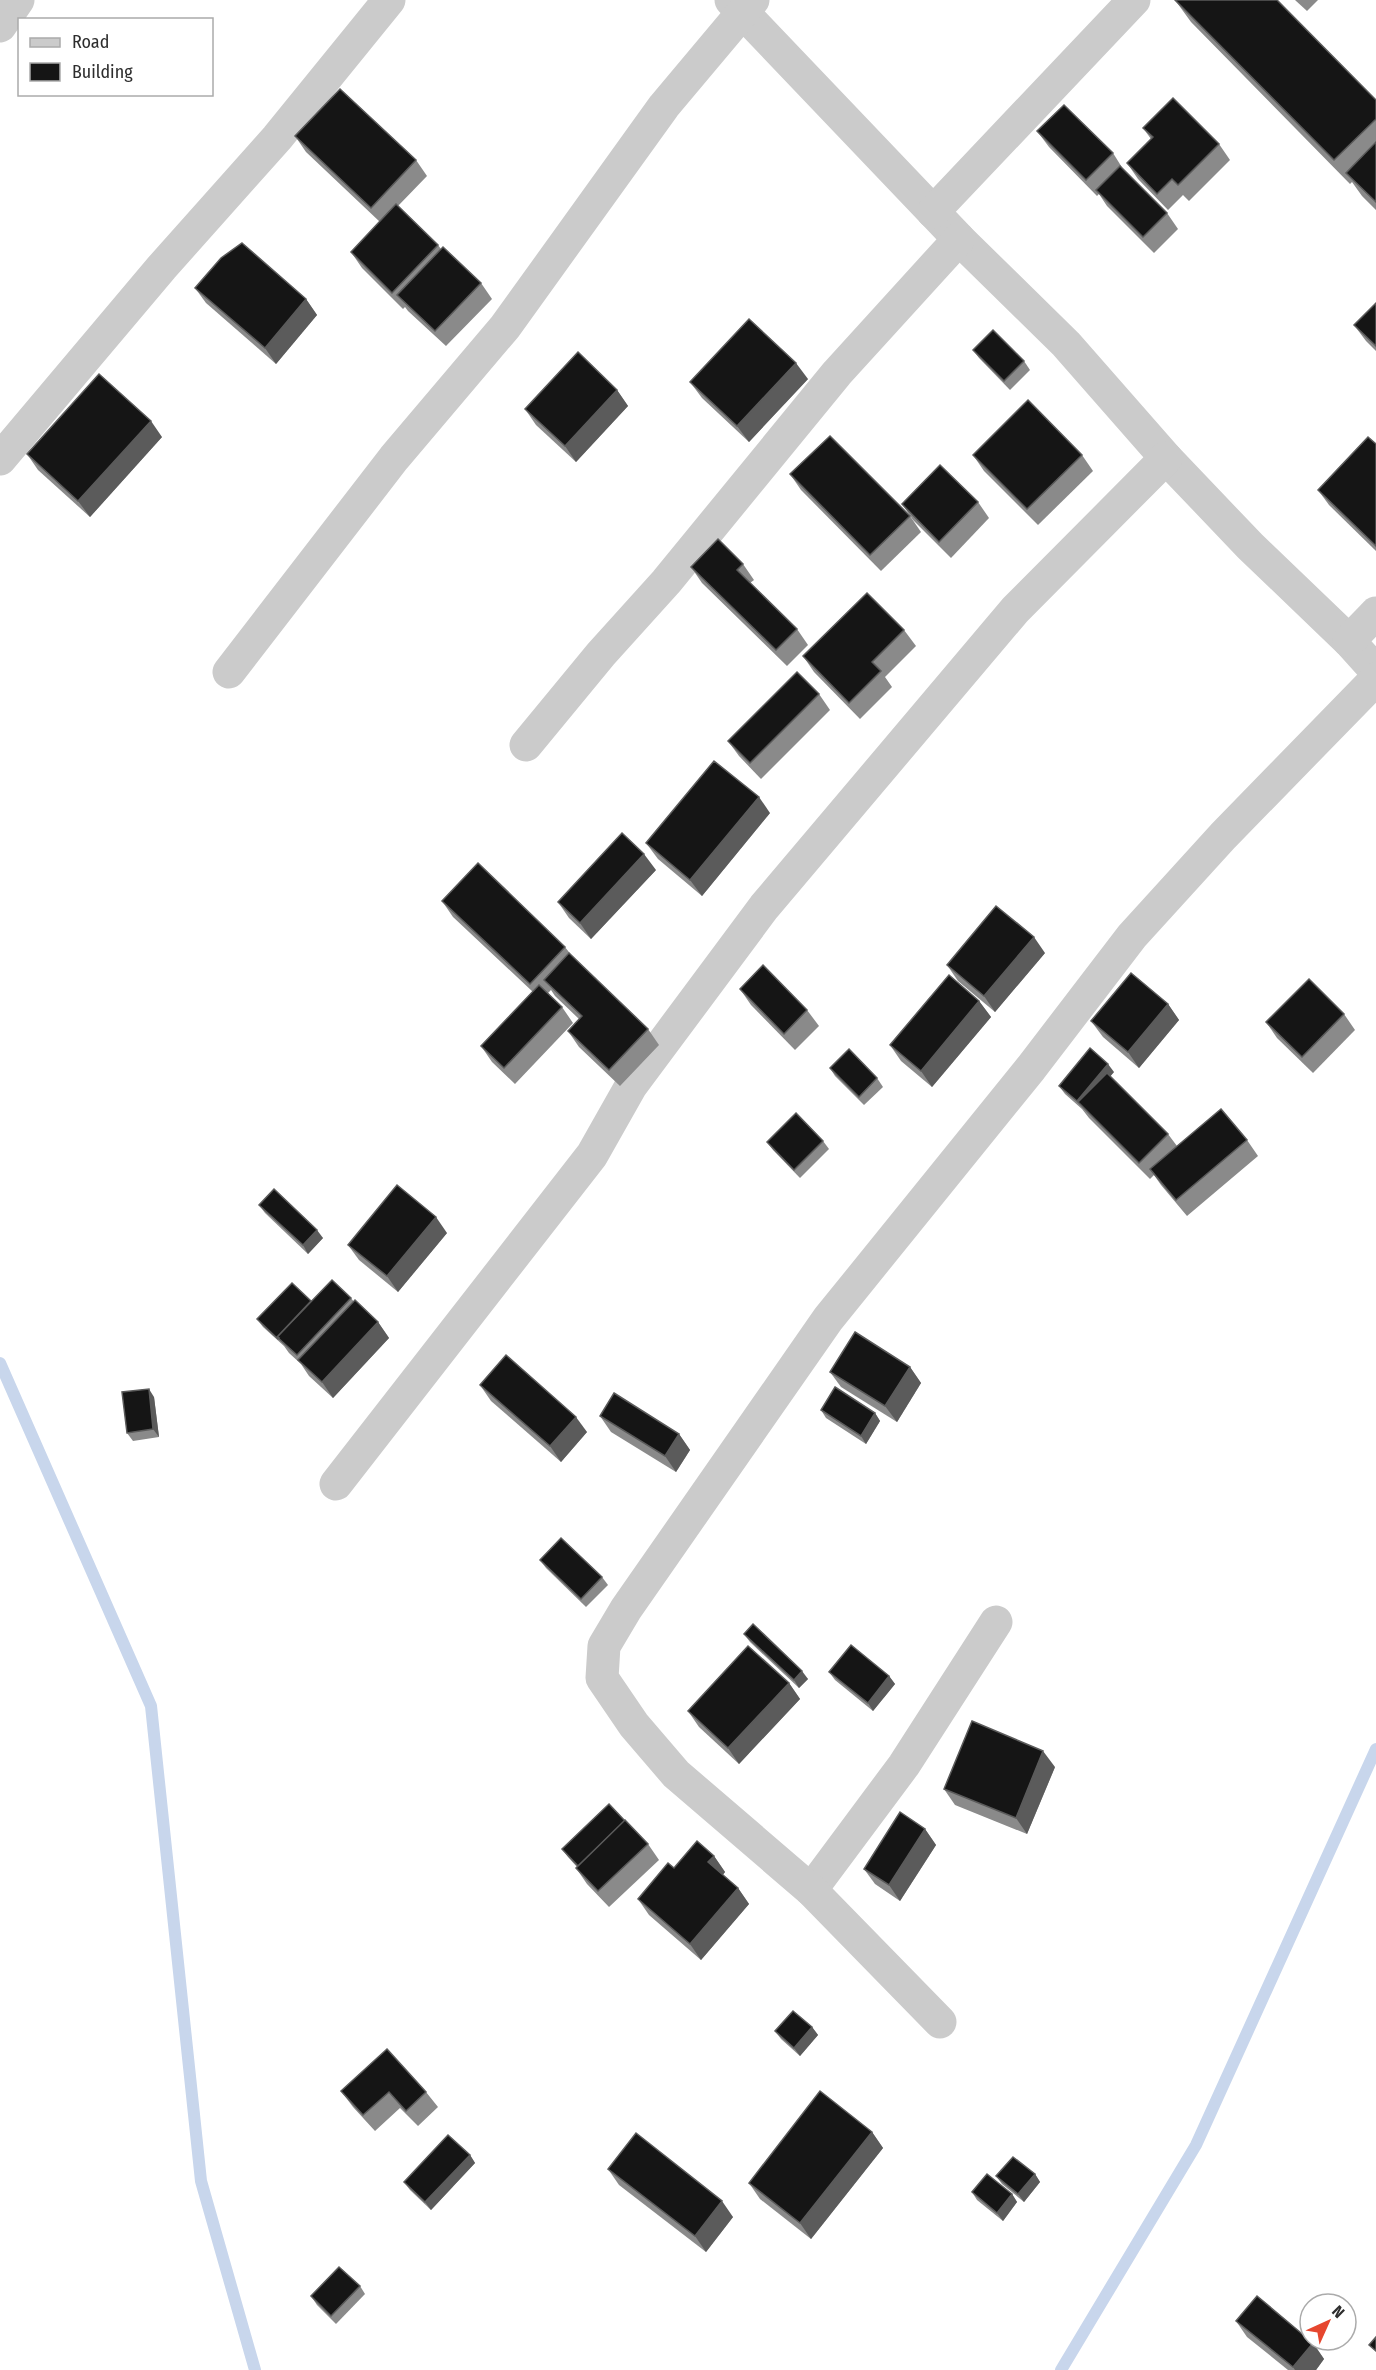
<svg xmlns="http://www.w3.org/2000/svg" width="1376" height="2370" viewBox="0 0 1376 2370" font-family="'Fira Sans Condensed',sans-serif">
  <style>
    .lines { fill: none; stroke-linecap: round; stroke-linejoin: round }
    .stream { stroke: #c8d6ec; stroke-width: 12 }
    .minor { stroke: #cbcbcb; stroke-width: 33 }
    .wall { fill: #8a8a8a }
    .shaded-wall { fill: #5b5b5b }
    .building { fill: #151515; stroke: #5b5b5b; stroke-width: 1.5 }
  </style>
  <rect width="100%" height="100%" fill="#fff"/>
  <g class="lines">
    <!-- stream -->
    <g class="stream">
      <path d="M0,1363L151,1706L201,2181L255,2370"/>
      <path d="M1061,2370L1196,2145L1376,1749"/>
    </g>
    <!-- minor -->
    <g class="minor">
      <path d="M731,0L959,239L1066,344L1166,458L1250,546L1349,641L1376,671"/>
      <path d="M0,26L18,0"/>
      <path d="M933,212L1134,0"/>
      <path d="M0,459L162,267L277,138L389,0"/>
      <path d="M1349,641L1376,613"/>
      <path d="M229,672L394,458L505,327L664,106L753,0"/>
      <path d="M526,745L601,654L666,582L837,373L959,239"/>
      <path d="M336,1484L592,1155L631,1086L764,907L1015,610L1166,458"/>
      <path d="M811,1890L904,1765L996,1622"/>
      <path d="M940,2022L811,1890L676,1774L634,1725L602,1678L604,1646L626,1609L828,1319L1031,1068L1132,936L1223,836L1376,679"/>
    </g>
  </g>
  <!-- wall -->
  <g class="wall">
    <path d="M1175,0L1376,100V210L1362,196L1352,182L1350,184L1191,22Z"/>
    <path d="M1295,0H1318L1307,11Z"/>
    <path d="M1143,128L1219,144L1230,160L1189,201L1183,195L1168,210L1138,179L1127,163L1151,139Z"/>
    <path d="M1037,131L1113,153L1123,169L1167,213L1178,229L1154,253L1107,206L1099,194L1097,196L1049,147Z"/>
    <path d="M295,136L416,160L427,176L398,206L438,245L441,249L481,283L492,299L446,346L408,311L405,307L403,309L362,268L351,252L380,222L306,152Z"/>
    <path d="M195,288L306,299L317,315L276,364L206,303Z"/>
    <path d="M1376,303V351L1366,341L1354,325Z"/>
    <path d="M973,350L1024,361L1030,370L1010,390L979,358Z"/>
    <path d="M808,379L749,442L702,398L690,382Z"/>
    <path d="M617,390L628,406L576,462L536,425L525,409Z"/>
    <path d="M162,437L90,517L38,470L27,454Z"/>
    <path d="M1376,444V551L1329,505L1318,490Z"/>
    <path d="M973,455H1082L1093,471L1038,525L984,471Z"/>
    <path d="M790,474L910,516L921,532L881,571L801,490Z"/>
    <path d="M978,502L989,518L951,558L913,520L902,504Z"/>
    <path d="M743,564L754,580L750,583L797,629L808,645L787,666L702,583L691,567Z"/>
    <path d="M904,630L916,646L885,677L892,687L860,719L814,672L803,656Z"/>
    <path d="M819,694L830,710L761,779L739,756L728,741Z"/>
    <path d="M770,813L702,896L658,859L646,843Z"/>
    <path d="M656,870L591,939L569,918L558,902Z"/>
    <path d="M442,901L565,947L572,956L648,1029L659,1045L620,1086L579,1047L568,1031L579,1019L555,996L551,990L548,993L562,1007L573,1023L515,1084L492,1062L481,1046L533,992L453,917Z"/>
    <path d="M1045,953L995,1012L958,981L947,965Z"/>
    <path d="M740,989L807,1010L819,1026L795,1050L751,1005Z"/>
    <path d="M979,1001L991,1017L932,1087L901,1061L890,1045Z"/>
    <path d="M1168,1004L1179,1020L1139,1068L1103,1037L1091,1021Z"/>
    <path d="M1344,1014L1355,1030L1313,1073L1277,1038L1266,1022Z"/>
    <path d="M830,1068L877,1078L883,1087L864,1105L835,1076Z"/>
    <path d="M1114,1072L1110,1076L1168,1134L1177,1146L1247,1140L1258,1156L1187,1216L1161,1185L1154,1175L1150,1179L1089,1118L1082,1109L1065,1094L1059,1086Z"/>
    <path d="M823,1141L829,1149L800,1178L773,1150L767,1142Z"/>
    <path d="M259,1205L323,1238L308,1254L265,1213Z"/>
    <path d="M447,1233L398,1292L359,1260L348,1245Z"/>
    <path d="M351,1298L354,1302L378,1322L389,1338L333,1398L309,1376L301,1364L289,1353L284,1346L263,1327L257,1319L311,1301Z"/>
    <path d="M910,1367L921,1383L897,1422L841,1387L830,1372Z"/>
    <path d="M480,1385L587,1432L561,1462L491,1401Z"/>
    <path d="M154,1397L159,1437L133,1441L127,1433Z"/>
    <path d="M821,1410L875,1413L880,1421L866,1444L826,1418Z"/>
    <path d="M600,1416L679,1434L690,1450L676,1472L611,1432Z"/>
    <path d="M540,1560L602,1577L608,1585L586,1607L546,1568Z"/>
    <path d="M744,1634L808,1679L799,1688L750,1642Z"/>
    <path d="M829,1672L889,1676L895,1684L873,1711L835,1680Z"/>
    <path d="M789,1683L800,1699L739,1764L699,1727L688,1711Z"/>
    <path d="M1055,1767L1027,1834L955,1805L944,1789Z"/>
    <path d="M625,1821L648,1844L659,1860L609,1907L587,1884L576,1868L577,1867L568,1857L562,1849Z"/>
    <path d="M925,1829L936,1845L900,1901L875,1884L864,1869Z"/>
    <path d="M714,1856L725,1872L723,1875L738,1888L749,1904L701,1960L649,1915L638,1899L674,1868Z"/>
    <path d="M812,2027L818,2035L800,2056L781,2039L775,2031Z"/>
    <path d="M341,2091L426,2092L438,2107L418,2126L400,2108L375,2131L353,2107Z"/>
    <path d="M872,2132L883,2148L811,2239L760,2199L749,2183Z"/>
    <path d="M470,2155L475,2163L431,2210L410,2190L404,2182Z"/>
    <path d="M608,2169L733,2217L706,2252L619,2185Z"/>
    <path d="M1035,2174L1040,2182L1024,2202L1002,2184L996,2176Z"/>
    <path d="M972,2192L1012,2194L1017,2202L1003,2221L977,2200Z"/>
    <path d="M360,2286L365,2294L336,2324L317,2305L311,2296Z"/>
    <path d="M1236,2321L1313,2343L1324,2359L1316,2370H1288L1247,2337Z"/>
  </g>
  <!-- shaded-wall -->
  <g class="shaded-wall">
    <path d="M306,299L317,315L276,364L265,348Z"/>
    <path d="M796,363L808,379L749,442L737,426Z"/>
    <path d="M617,390L628,406L576,462L565,446Z"/>
    <path d="M151,421L162,437L90,517L78,501Z"/>
    <path d="M759,797L770,813L702,896L690,880Z"/>
    <path d="M644,854L656,870L591,939L580,923Z"/>
    <path d="M1034,937L1045,953L995,1012L984,996Z"/>
    <path d="M979,1001L991,1017L932,1087L921,1071Z"/>
    <path d="M1168,1004L1179,1020L1139,1068L1128,1052Z"/>
    <path d="M1108,1064L1114,1072L1084,1108L1077,1101Z"/>
    <path d="M436,1217L447,1233L398,1292L387,1276Z"/>
    <path d="M317,1230L323,1238L308,1254L303,1245Z"/>
    <path d="M378,1322L389,1338L333,1398L322,1382Z"/>
    <path d="M910,1367L921,1383L897,1422L885,1406Z"/>
    <path d="M149,1389L154,1397L159,1437L153,1429Z"/>
    <path d="M875,1413L880,1421L866,1444L861,1436Z"/>
    <path d="M576,1417L587,1432L561,1462L550,1446Z"/>
    <path d="M679,1434L690,1450L676,1472L665,1456Z"/>
    <path d="M802,1671L808,1679L799,1688L794,1680Z"/>
    <path d="M889,1676L895,1684L873,1711L868,1703Z"/>
    <path d="M789,1683L800,1699L739,1764L728,1748Z"/>
    <path d="M1043,1751L1055,1767L1027,1834L1016,1818Z"/>
    <path d="M925,1829L936,1845L900,1901L889,1885Z"/>
    <path d="M714,1856L725,1872L720,1878L708,1862Z"/>
    <path d="M738,1888L749,1904L701,1960L690,1944Z"/>
    <path d="M812,2027L818,2035L800,2056L794,2048Z"/>
    <path d="M872,2132L883,2148L811,2239L800,2223Z"/>
    <path d="M470,2155L475,2163L431,2210L425,2202Z"/>
    <path d="M1035,2174L1040,2182L1024,2202L1018,2194Z"/>
    <path d="M1012,2194L1017,2202L1003,2221L997,2213Z"/>
    <path d="M722,2201L733,2217L706,2252L695,2236Z"/>
    <path d="M1313,2343L1324,2359L1316,2370H1295L1293,2367Z"/>
  </g>
  <!-- building -->
  <g class="building">
    <path d="M1175,0H1277L1376,100V119L1334,160Z"/>
    <path d="M340,89L416,160L371,208L295,136Z"/>
    <path d="M1173,98L1219,144L1178,185L1172,179L1157,194L1127,163L1153,137L1143,128Z"/>
    <path d="M1064,105L1113,153L1086,180L1037,131Z"/>
    <path d="M1376,142V202L1346,173Z"/>
    <path d="M1120,166L1167,213L1143,237L1096,190Z"/>
    <path d="M396,204L438,245L392,293L351,252Z"/>
    <path d="M242,243L306,299L265,348L195,288L221,258Z"/>
    <path d="M443,247L481,283L435,331L397,295Z"/>
    <path d="M1376,303V346L1354,325Z"/>
    <path d="M749,319L796,363L737,426L690,382Z"/>
    <path d="M993,330L1024,361L1004,381L973,350Z"/>
    <path d="M578,352L617,390L565,446L525,409Z"/>
    <path d="M99,374L151,421L78,501L27,454Z"/>
    <path d="M1028,400L1082,455L1027,509L973,455Z"/>
    <path d="M830,436L910,516L870,555L790,474Z"/>
    <path d="M1368,437L1376,444V546L1318,490Z"/>
    <path d="M940,465L978,502L939,542L902,504Z"/>
    <path d="M718,539L743,564L737,570L797,629L776,650L691,567Z"/>
    <path d="M867,593L904,630L872,662L881,671L849,703L803,656Z"/>
    <path d="M797,672L819,694L750,763L728,741Z"/>
    <path d="M714,761L759,797L690,880L646,843Z"/>
    <path d="M622,833L644,854L580,923L558,902Z"/>
    <path d="M478,863L565,947L530,984L442,901Z"/>
    <path d="M996,906L1034,937L984,996L947,965Z"/>
    <path d="M569,953L648,1029L609,1070L568,1031L582,1016L544,980Z"/>
    <path d="M763,965L807,1010L784,1034L740,989Z"/>
    <path d="M1131,973L1168,1004L1128,1052L1091,1021Z"/>
    <path d="M949,975L979,1001L921,1071L890,1045Z"/>
    <path d="M1309,979L1344,1014L1302,1057L1266,1022Z"/>
    <path d="M539,985L562,1007L504,1068L481,1046Z"/>
    <path d="M1090,1048L1108,1064L1077,1101L1059,1086Z"/>
    <path d="M849,1049L877,1078L859,1097L830,1068Z"/>
    <path d="M1107,1073L1168,1134L1139,1163L1078,1102Z"/>
    <path d="M1221,1109L1247,1140L1176,1200L1150,1169Z"/>
    <path d="M796,1113L823,1141L794,1170L767,1142Z"/>
    <path d="M397,1185L436,1217L387,1276L348,1245Z"/>
    <path d="M274,1189L317,1230L303,1245L259,1205Z"/>
    <path d="M332,1280L351,1298L297,1355L277,1337Z"/>
    <path d="M292,1283L311,1301L277,1337L279,1338L278,1339L257,1319Z"/>
    <path d="M355,1300L378,1322L322,1382L298,1360Z"/>
    <path d="M855,1332L910,1367L885,1406L830,1372Z"/>
    <path d="M506,1355L576,1417L550,1446L480,1385Z"/>
    <path d="M835,1387L875,1413L861,1436L821,1410Z"/>
    <path d="M149,1389L153,1429L127,1433L122,1392Z"/>
    <path d="M614,1393L679,1434L665,1456L600,1416Z"/>
    <path d="M561,1538L602,1577L581,1599L540,1560Z"/>
    <path d="M753,1624L802,1671L794,1680L744,1634Z"/>
    <path d="M851,1645L889,1676L868,1703L829,1672Z"/>
    <path d="M748,1646L789,1683L728,1748L688,1711Z"/>
    <path d="M972,1721L1043,1751L1016,1818L944,1789Z"/>
    <path d="M609,1804L625,1821L578,1866L562,1849Z"/>
    <path d="M900,1812L925,1829L889,1885L864,1869Z"/>
    <path d="M625,1820L648,1844L598,1891L576,1868Z"/>
    <path d="M697,1841L714,1856L708,1862L738,1888L690,1944L638,1899L668,1863L674,1868Z"/>
    <path d="M793,2011L812,2027L794,2048L775,2031Z"/>
    <path d="M387,2049L426,2092L406,2111L389,2092L363,2115L341,2091Z"/>
    <path d="M820,2091L872,2132L800,2223L749,2183Z"/>
    <path d="M636,2133L722,2201L695,2236L608,2169Z"/>
    <path d="M448,2135L470,2155L425,2202L404,2182Z"/>
    <path d="M1013,2157L1035,2174L1018,2194L996,2176Z"/>
    <path d="M987,2174L1012,2194L997,2213L972,2192Z"/>
    <path d="M339,2267L360,2286L331,2316L311,2296Z"/>
    <path d="M1257,2296L1313,2343L1293,2367L1236,2321Z"/>
    <path d="M1376,2337V2351L1369,2345Z"/>
  </g>
  <!-- legend -->
  <rect x="18" y="18" width="195" height="78" fill="#ffffff" stroke="#ababab" stroke-width="1.5"/>
  <rect x="30" y="38" width="30" height="9" fill="#cbcbcb" stroke="#ababab" stroke-width="1.5"/>
  <text x="72" y="48" font-size="18" fill="#2e2e2e">Road</text>
  <rect x="30" y="63" width="30" height="18" fill="#151515" stroke="#ababab" stroke-width="1.5"/>
  <text x="72" y="78" font-size="18" fill="#2e2e2e">Building</text>
  <!-- north arrow -->
  <g transform="translate(1328 2322) rotate(45)"><circle r="28" fill="#ffffff" stroke="#ababab" stroke-width="1.5"/>
  <path d="M0-4.5L10 22L0 15L-10 22Z" fill="#e6472f"/>
  <text y="-9" font-size="16" font-weight="bold" text-anchor="middle" fill="#2e2e2e">N</text>
  </g>
</svg>
